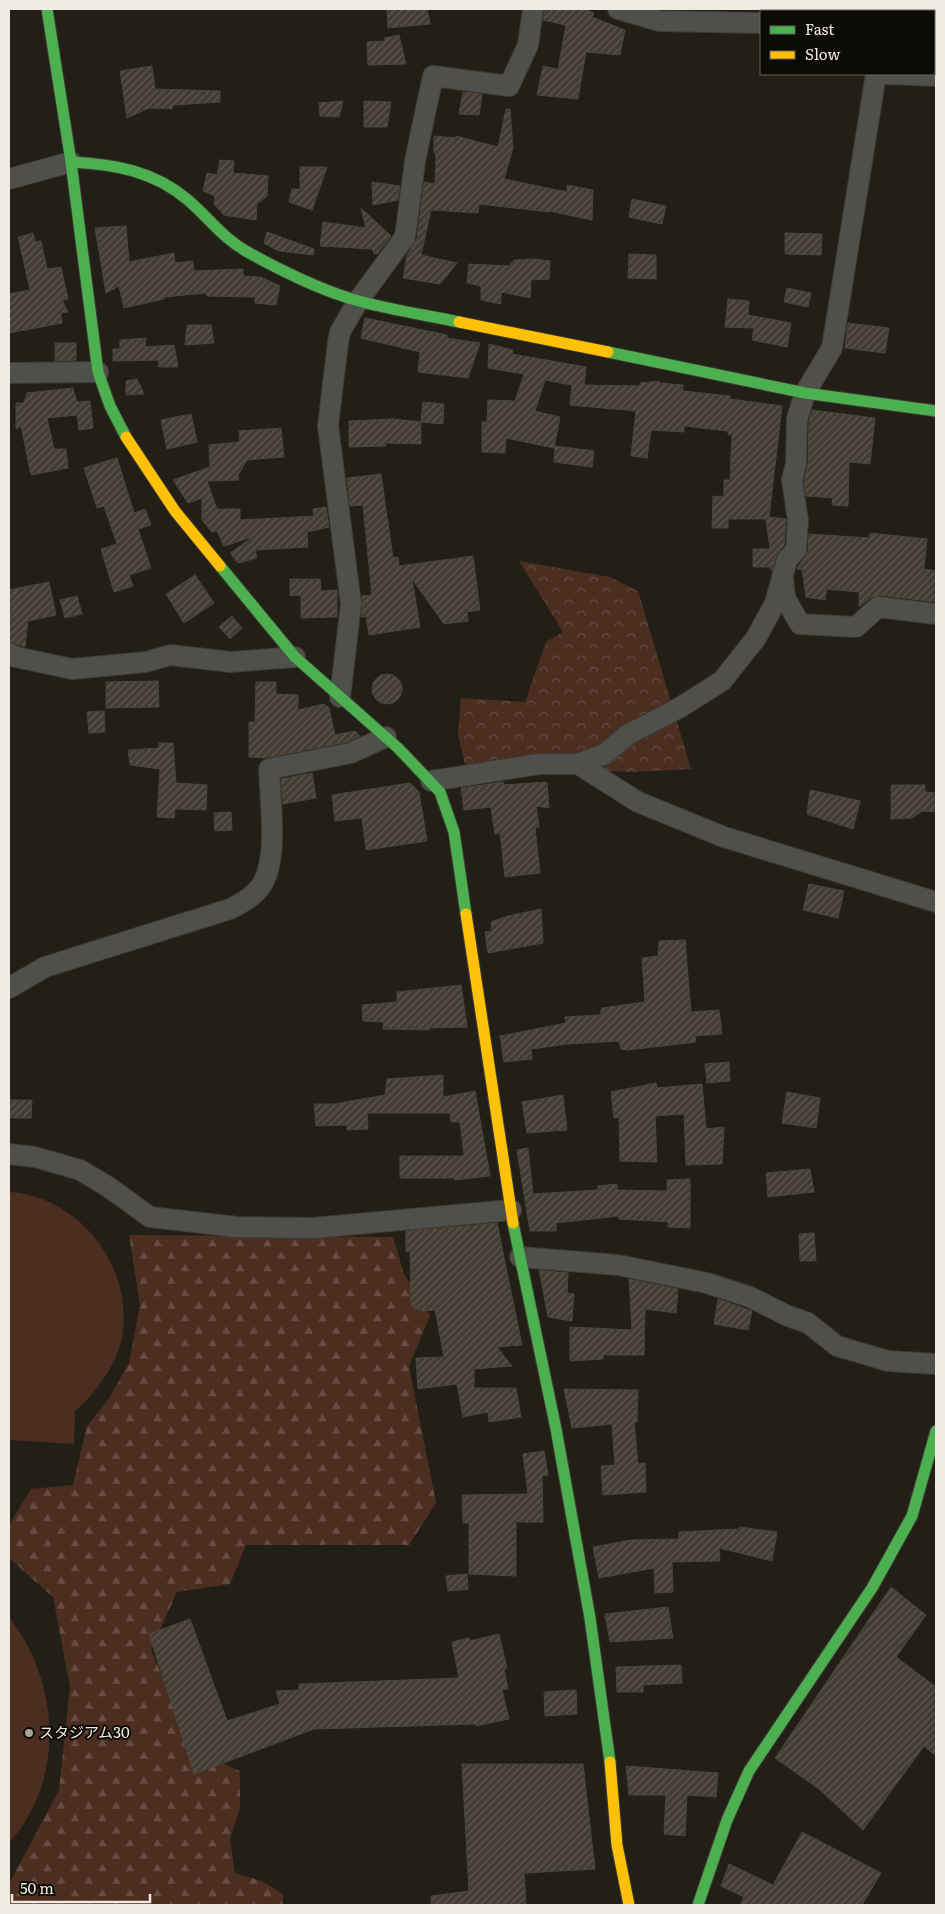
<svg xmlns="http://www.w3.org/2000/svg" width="945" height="1914" viewBox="0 0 945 1914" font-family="Literata,'Noto Sans JP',serif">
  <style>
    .grass { fill: #4c2e21 }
    .forest { fill: url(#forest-firs) }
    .park { fill: url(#park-crowns) }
    .building { fill: url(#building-hatch); stroke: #49453f }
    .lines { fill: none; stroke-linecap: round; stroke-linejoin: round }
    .street-casing { stroke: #3e3b33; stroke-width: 22 }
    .fast-casing { stroke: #3e3b33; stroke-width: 13 }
    .slow-casing { stroke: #3e3b33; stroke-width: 13 }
    .street { stroke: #4f504c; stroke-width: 20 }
    .fast { stroke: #4caf50; stroke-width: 11 }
    .slow { stroke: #ffc107; stroke-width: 11 }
    .poi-dot { fill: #a7a49a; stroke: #0d0b05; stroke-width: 2 }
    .labels { text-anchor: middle; stroke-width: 4; stroke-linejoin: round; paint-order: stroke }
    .poi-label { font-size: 15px; fill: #efebe1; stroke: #0d0b05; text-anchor: start }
  </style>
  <defs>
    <pattern id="forest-firs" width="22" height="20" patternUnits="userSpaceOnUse" patternTransform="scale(1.25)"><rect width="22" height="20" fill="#4c2e21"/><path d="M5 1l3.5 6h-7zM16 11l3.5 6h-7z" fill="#664c41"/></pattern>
    <pattern id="park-crowns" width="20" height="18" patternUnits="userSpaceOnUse" patternTransform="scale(1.25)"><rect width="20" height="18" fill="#4c2e21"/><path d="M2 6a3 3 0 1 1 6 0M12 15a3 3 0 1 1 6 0" fill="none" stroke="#664c41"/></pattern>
    <pattern id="building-hatch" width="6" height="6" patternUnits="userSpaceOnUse" patternTransform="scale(1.25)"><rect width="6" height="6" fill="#433c32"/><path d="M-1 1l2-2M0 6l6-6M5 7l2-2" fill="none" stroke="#5e584f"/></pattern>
  </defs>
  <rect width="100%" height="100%" fill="#221f16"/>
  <!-- grass -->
  <g class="grass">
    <path d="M9,1192C81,1196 137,1271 121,1342C114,1368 95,1394 75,1411L74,1444L9,1440Z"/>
    <path d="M9,1617C60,1683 66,1779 9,1843Z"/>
  </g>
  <!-- forest -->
  <path class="forest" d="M129,1235L393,1237L404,1274L430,1316L409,1366L436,1503L409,1545H246L230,1584L177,1592L151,1650L193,1750L240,1771V1808L230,1839L235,1873L262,1881L283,1894V1905H9V1884L59,1790L70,1687L53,1597L9,1558V1525L31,1489L73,1485L87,1426L108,1400L129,1363L140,1305Z"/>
  <!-- park -->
  <path class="park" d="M519,561L610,577L638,591L691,769L632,772L465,764L458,735L461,698L525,702L546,642L563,632Z"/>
  <!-- building -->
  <g class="building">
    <path d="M387,9H427L430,24L388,28Z"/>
    <path d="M545,9H583L594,13L592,17L625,30L620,55L586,52L578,99L537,95L543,66L558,69L566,25L543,20Z"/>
    <path d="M399,35L406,64L368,65L367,42L385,41L384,38Z"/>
    <path d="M152,66L155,89L220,91V102L173,105L172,109L149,108L127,118L120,71Z"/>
    <path d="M463,92L482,94L479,115L459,114Z"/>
    <path d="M343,101L339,117L320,116L319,103Z"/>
    <path d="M364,101L391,102L387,127H364Z"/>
    <path d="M506,109H510L513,148L504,179L567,192V185L593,190L592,220L549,211V212L479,204L478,213L431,210L421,255L457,263L440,284L403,278L407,255L417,239L424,182L435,184L436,153H434V136L456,138V136L498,147Z"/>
    <path d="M220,160L234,161L233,173L268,176L267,196L257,204L256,220L224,215L214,204L215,196L203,191L207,173L217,175Z"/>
    <path d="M300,167H327L312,210L289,202L292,189H300Z"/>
    <path d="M372,182L400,186L398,200L373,205Z"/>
    <path d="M632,199L666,206L662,224L629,217Z"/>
    <path d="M361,208L391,236L378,253L374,254L372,249L320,246L323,222L366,228Z"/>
    <path d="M126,226L129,262L174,253L175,263L193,261L194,271L243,269V276L261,277L280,286L276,305L255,303V297L207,296L206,293L164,297V299L124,308L119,286L106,293L95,228Z"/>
    <path d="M267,232L314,249L313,255L279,251L271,247L264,243Z"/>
    <path d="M33,233L35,242L41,241L47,269L61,267L68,299L62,300L68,312L61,313L62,323L9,333V294L30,290L18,237Z"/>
    <path d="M785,233L822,234L821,255L785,254Z"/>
    <path d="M629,254L656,255V279L628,278Z"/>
    <path d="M532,259L550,261L549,279L531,280L530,298L501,292V304L481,300V286L467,283L469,264L509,266L514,260Z"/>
    <path d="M787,288L811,293L808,307L784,302Z"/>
    <path d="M728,299L749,301L748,315L791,323L787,347L752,340L754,328L725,327Z"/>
    <path d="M365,318L447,335V338L480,343L468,378L418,372L420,352L361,338Z"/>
    <path d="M848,323L889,328L885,353L845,348Z"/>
    <path d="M187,325H211L214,343L185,345Z"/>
    <path d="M146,338L145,347L174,345L178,367H159L158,360L113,361V349H120V340Z"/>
    <path d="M55,343H76V360L55,361Z"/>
    <path d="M489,344L513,350L512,354L586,367L584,385L640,386V383L659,381V383L683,385V391L730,396V399L782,406L769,517L786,519V521L784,545L776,556L772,571L770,567H753V549H770L766,519H728V528H712L713,496L724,497V480H730L732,435L728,434V431L684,426V432L651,430L647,458L631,456L636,411L570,405L572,385L545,380L535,411L560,417L554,448L506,438L505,453L482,452V422H487L488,400L515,401L524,374L488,368Z"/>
    <path d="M137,379L144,394L126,395V381Z"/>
    <path d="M73,388L77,402L90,401L93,428L79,430L77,415L47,418L54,449H66L68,468L31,475L21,426L16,429V403H24L27,393Z"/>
    <path d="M423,402L444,404L443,424L421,422Z"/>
    <path d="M812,410L875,418L870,464L849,462L848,506L832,505L833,498L806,496L804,481L808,464L809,421Z"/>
    <path d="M191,414L197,442L167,449L161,420Z"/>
    <path d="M393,419L421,422V444L386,443V446L349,447V421Z"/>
    <path d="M281,428L284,457L247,460L238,475L239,480L207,481L217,509H240V520L314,516L313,509L326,507L329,527L307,532L308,547L255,550L257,558L238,563L230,553L253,537L224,546L217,531L212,532L202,520V498L188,503L173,480L210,467L209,445L240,442L239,431Z"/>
    <path d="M555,446L594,451L592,467L554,462Z"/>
    <path d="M117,458L134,513L145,509L151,525L138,529L151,568L129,575L133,586L114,592L101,549L117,544L104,506L97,508L84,468Z"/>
    <path d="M381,474L393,558L398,557L399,566L473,556L480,610L467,612L468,621L444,624L412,579L420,627L369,635L366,616L361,617L362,596L372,595L363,505L350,506L347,478Z"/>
    <path d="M870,533L927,539L924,569L936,571V602L879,595L870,598L859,607V592L827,589L825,600L806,597L802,569H797L808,551L809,534L869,538Z"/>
    <path d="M195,575L214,603L184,623L166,594Z"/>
    <path d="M290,579H320L321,591L337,590V617L301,618V595L290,596Z"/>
    <path d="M49,582L56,615L28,621L25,647L9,641L11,622L9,590Z"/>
    <path d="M77,596L82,614L65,618L60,600Z"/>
    <path d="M232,616L242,628L230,639L219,627Z"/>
    <circle cx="387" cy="689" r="15"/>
    <path d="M158,681L159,707L106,708V682Z"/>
    <path d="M256,682H276V694L298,695V710L324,704L329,708L335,735L355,731L360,736L347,742L266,758L249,757V722H255Z"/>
    <path d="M104,711L105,732L89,733L87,712Z"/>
    <path d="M159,743H173L176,783L207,785L206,810L175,809L174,818L157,817L160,769L130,765L128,750L159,748Z"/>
    <path d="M312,773L316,798L283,804L281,779Z"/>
    <path d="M503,782L504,785L547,782L549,808L536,806L539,827L535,828L540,873L505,877L500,833L495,834L491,807L464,810L461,788Z"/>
    <path d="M410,783L419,792L427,841L366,850L362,818L335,821L332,795Z"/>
    <path d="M891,785H925V792L936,793V812L922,811L912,818L891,819Z"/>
    <path d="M810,790L860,801L853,829L807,814Z"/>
    <path d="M231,812L232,830L215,831L214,813Z"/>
    <path d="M809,884L844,891L838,918L803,910Z"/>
    <path d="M541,909L543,943L488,953L485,932L492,931L491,922L508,916Z"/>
    <path d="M685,940L691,1012L719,1010L722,1034L695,1036L696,1042L628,1050L621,1049L619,1041L568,1044L531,1049L532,1059L504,1062L500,1036L566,1023L565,1017L600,1015L602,1008L645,1002L642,958L658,956L659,941Z"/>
    <path d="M461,985L467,1027L429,1028V1030L383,1029L384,1022L363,1021L362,1005L397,1002V992Z"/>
    <path d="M729,1062L730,1081L707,1083L705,1064Z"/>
    <path d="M443,1075V1097L475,1091L490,1176L454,1180V1178H400V1156H464L460,1122H451L450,1113H367L368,1129L347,1130V1125L316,1126L314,1104H334L385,1095L387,1079Z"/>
    <path d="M656,1083L657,1088L702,1084L706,1129L724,1127L722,1164L686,1165L684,1114L655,1116L657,1162L620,1161L619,1117L614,1118L611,1092Z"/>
    <path d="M787,1092L820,1098L816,1128L782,1123Z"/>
    <path d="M563,1095L567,1130L527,1133L522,1102Z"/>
    <path d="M9,1100H32L31,1118H9Z"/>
    <path d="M528,1148L533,1194L598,1190V1186L617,1184V1190L667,1191V1180L690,1179V1228L668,1227V1222L619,1219V1216L556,1223V1231H530L517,1150Z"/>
    <path d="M810,1169L814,1192L768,1197L766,1173Z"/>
    <path d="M497,1223L522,1345L497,1347L512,1366L474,1369V1388H516L521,1417L489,1422L488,1412L463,1417L457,1384L418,1389L416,1358L444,1357L435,1310L422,1311L411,1305L410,1251L406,1252V1231Z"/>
    <path d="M814,1233L816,1261H800L799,1234Z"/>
    <path d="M539,1270L568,1273L567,1293L574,1294L572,1321L548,1317Z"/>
    <path d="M629,1279L678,1289L676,1313L645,1309L644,1355H603V1359L570,1361V1327L632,1330Z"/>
    <path d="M718,1299L752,1311L748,1330L714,1324Z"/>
    <path d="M564,1389L638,1390L637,1422H634L638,1464L645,1463L646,1492L603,1495L601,1466L615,1465L612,1424L572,1428Z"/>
    <path d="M544,1451L548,1475L542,1476L543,1522H516V1576L469,1574V1523H463L462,1495L528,1494L523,1454Z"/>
    <path d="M740,1527L777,1532L772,1561L719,1548L720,1561L672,1562L673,1592L655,1593L654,1568L599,1578L593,1547L631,1540L679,1539V1532L739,1529Z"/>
    <path d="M467,1574L468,1589L448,1591L446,1576Z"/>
    <path d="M891,1587L926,1615L896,1657L936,1687V1756L924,1746L863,1830L819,1789L775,1758Z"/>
    <path d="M668,1607L673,1638L610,1642L605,1614Z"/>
    <path d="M190,1619L227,1721L280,1704L276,1691L299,1690V1684L459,1678L452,1642L469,1638L470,1641L499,1634L507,1668L504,1669L508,1689L502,1690L509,1719L476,1726L475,1724L314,1729L194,1774L149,1634Z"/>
    <path d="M681,1665L682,1683L643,1685V1692H617L616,1667Z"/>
    <path d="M576,1690L577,1714L545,1716L544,1692Z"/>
    <path d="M462,1764H583L595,1869L524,1873L526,1905H431V1896L469,1891Z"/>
    <path d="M626,1766L718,1773L716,1797L687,1795L685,1836L664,1834L666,1795H629Z"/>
    <path d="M802,1832L881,1873L862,1905H740L744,1897L721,1886L729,1864L773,1885Z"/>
  </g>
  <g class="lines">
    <defs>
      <g id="street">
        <path d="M618,9L659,21L761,23"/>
        <path d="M884,11V9"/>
        <path d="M886,74L936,76"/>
        <path d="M9,179L71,162"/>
        <path d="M9,373L98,372"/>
        <path d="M783,579L785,598L800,624L856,627L878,607L936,614"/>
        <path d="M9,653L16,657L72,669L146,662L170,655L231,662L295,657"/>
        <path d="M340,697L351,604L328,426L338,342L340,332L358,301L405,237L415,161L433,76L509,86L528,45L533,9"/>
        <path d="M578,764L638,802L724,837L936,902"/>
        <path d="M431,781L540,764H578L605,754L627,735L679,708L722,681L756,638L775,603L787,560L796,550L798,521L792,480L796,464L797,419L805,393L832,348L876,74"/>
        <path d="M9,988L45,967L230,909C242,903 253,897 261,886C279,860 270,800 269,769L351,753L386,737"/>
        <path d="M9,1154L35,1157L80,1170L107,1186L150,1217L237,1227L313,1228L511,1210"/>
        <path d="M520,1257L618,1265L707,1283L750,1297L788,1316L808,1323L837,1346L888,1361L936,1364"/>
      </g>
      <g id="fast">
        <path d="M47,9L71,162L98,372L110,406L126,437"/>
        <path d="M71,162C114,164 154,171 188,200C210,219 223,239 251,254C284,272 322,291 359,301C391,310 426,315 459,322"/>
        <path d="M608,352L805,393L936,411"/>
        <path d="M220,566L295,657L398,748L440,792L454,832L466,914"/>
        <path d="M513,1223L556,1429L590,1618L610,1762"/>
        <path d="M698,1905L727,1820L749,1771L872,1588L912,1516L936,1431"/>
      </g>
      <g id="slow">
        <path d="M459,322L608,352"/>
        <path d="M126,437L175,511L220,566"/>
        <path d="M466,914L513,1223"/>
        <path d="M610,1762L617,1845L629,1905"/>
      </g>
    </defs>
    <!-- street casing -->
    <use href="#street" class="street-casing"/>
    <!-- fast casing -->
    <use href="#fast" class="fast-casing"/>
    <!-- slow casing -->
    <use href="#slow" class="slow-casing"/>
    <!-- street -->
    <use href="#street" class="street"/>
    <!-- fast -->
    <use href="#fast" class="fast"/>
    <!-- slow -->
    <use href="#slow" class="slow"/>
  </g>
  <!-- markers -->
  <circle class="poi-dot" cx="29" cy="1733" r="5"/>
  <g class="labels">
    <!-- poi labels -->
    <g class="poi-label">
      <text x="39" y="1738">スタジアム30</text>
    </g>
  </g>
  <!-- border -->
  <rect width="945" height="1914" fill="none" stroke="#efebe1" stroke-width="20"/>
  <!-- legend -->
  <rect x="760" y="10" width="175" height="65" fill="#0d0b05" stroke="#67655d"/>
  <rect x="770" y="26" width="25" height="8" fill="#4caf50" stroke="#67655d"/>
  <text x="805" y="35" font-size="15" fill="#efebe1">Fast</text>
  <rect x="770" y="51" width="25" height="8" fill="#ffc107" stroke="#67655d"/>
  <text x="805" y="60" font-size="15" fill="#efebe1">Slow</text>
  <!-- scale -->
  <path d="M12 1894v8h138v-8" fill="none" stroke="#efebe1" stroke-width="2.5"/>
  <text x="20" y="1894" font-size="15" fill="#efebe1" stroke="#0d0b05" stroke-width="4" paint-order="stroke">50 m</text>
</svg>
